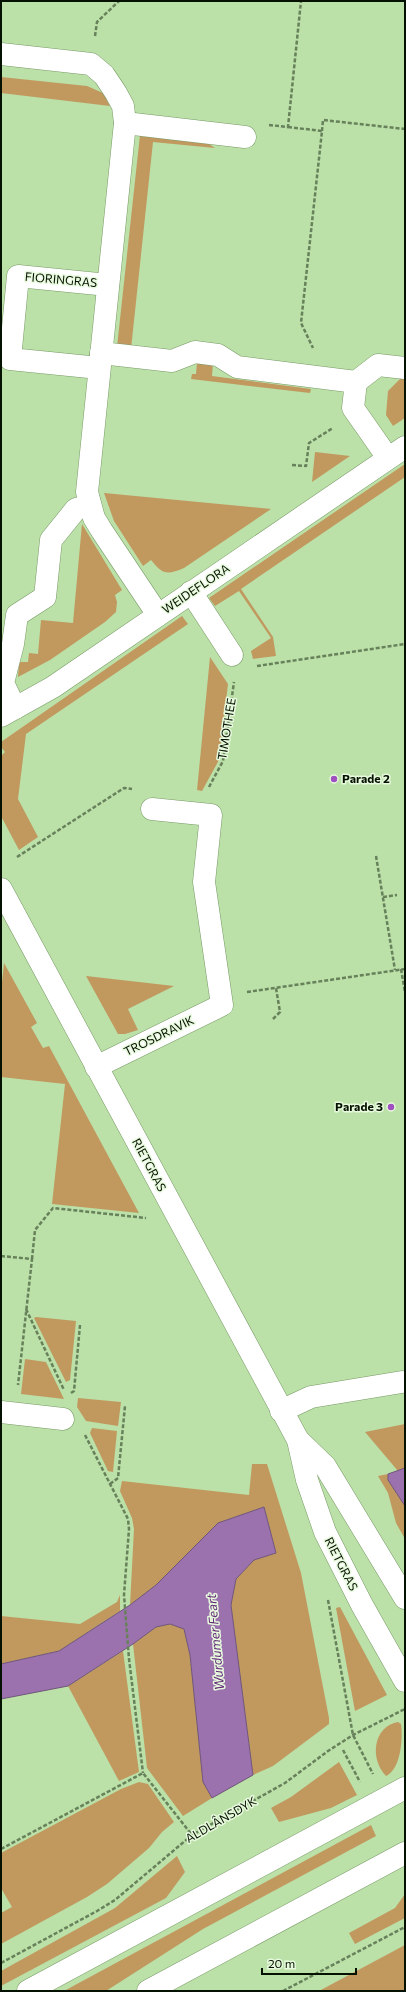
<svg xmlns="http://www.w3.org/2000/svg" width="406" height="1992" viewBox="0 0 406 1992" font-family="Commissioner,sans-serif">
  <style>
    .green { fill: #c1995f }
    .water { fill: #9c72ae; stroke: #6f557a }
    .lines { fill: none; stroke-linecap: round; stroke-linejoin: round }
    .minor-casing { stroke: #789a66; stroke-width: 23 }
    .major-casing { stroke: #789a66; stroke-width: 23 }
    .path { stroke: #67815b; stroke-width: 2.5; stroke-dasharray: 4 2; stroke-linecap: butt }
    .minor { stroke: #fff; stroke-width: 22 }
    .major { stroke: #fff; stroke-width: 22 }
    .poi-dot { fill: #9f4fbf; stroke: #e8fade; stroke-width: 1.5 }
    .labels { text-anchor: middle; stroke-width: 3; stroke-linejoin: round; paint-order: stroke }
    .street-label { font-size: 12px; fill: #061201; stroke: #e8fade }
    .poi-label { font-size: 12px; font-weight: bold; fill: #061201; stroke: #e8fade; text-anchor: start }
    .water-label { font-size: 13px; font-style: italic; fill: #632d78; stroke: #e8fade }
  </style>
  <rect width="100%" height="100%" fill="#bbe0a8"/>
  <!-- green -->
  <g class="green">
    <path d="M1,77L87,86L103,93L110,106L1,93Z"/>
    <path d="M140,135L206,142L215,148L153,142L131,349L117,347Z"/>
    <path d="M197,362L213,363L212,376L311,389L310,393L191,379L192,374H196Z"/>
    <path d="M401,378H405V418L393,426L386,415L388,391Z"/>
    <path d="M315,452L350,456L312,482Z"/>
    <path d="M405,464V477L241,589L273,637L276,656L253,659L251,651L271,638L239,591L215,606L209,598Z"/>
    <path d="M104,493L271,509L184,568C167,575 163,575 151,560L143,566L114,521Z"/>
    <path d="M82,524L122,590L115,595L117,602L116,612L105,622L50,660L18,677L19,662H28L29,653L38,654L41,620L73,623Z"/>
    <path d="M182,616L188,624L26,734L18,799L38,837L19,850L1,816V756L5,752L1,747V742Z"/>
    <path d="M210,657L228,684L219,760L202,791L197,790Z"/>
    <path d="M4,963L37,1023L31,1027L43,1048L49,1046L139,1213L52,1204L65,1084L1,1077V992Z"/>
    <path d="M86,976L174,986L128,1009L138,1030L125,1034H118Z"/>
    <path d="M36,1317L76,1321L70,1380L66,1382L34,1318Z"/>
    <path d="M25,1359L46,1362L64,1399L21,1394Z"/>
    <path d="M78,1398L121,1402L118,1426L86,1421L77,1407Z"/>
    <path d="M405,1424V1468L398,1471L365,1432Z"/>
    <path d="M92,1428L117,1431L113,1472L108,1471L90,1433Z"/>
    <path d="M252,1464H267L301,1573L329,1718V1724L273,1766L253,1775L231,1605L236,1579L254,1560L276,1553L264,1507L218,1523L156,1585L130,1605L134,1529L132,1518L120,1491L122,1481L249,1495Z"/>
    <path d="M388,1474V1480L405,1506V1539L396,1523L388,1493L378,1476Z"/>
    <path d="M120,1595V1611L59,1651L1,1664V1616L80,1624L117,1602Z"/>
    <path d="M340,1607L387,1695L355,1711L336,1608Z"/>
    <path d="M170,1624L184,1629L190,1655L203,1781L212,1798L183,1816L147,1768L133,1644L156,1627Z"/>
    <path d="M123,1651L139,1772L119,1781L68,1686Z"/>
    <path d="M398,1722L401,1724C403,1738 401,1769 386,1776C370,1760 372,1727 398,1722Z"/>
    <path d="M339,1762L357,1795L331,1808L279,1822L271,1808L291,1797Z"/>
    <path d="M139,1782L148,1784L174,1822L162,1832L149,1848L107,1884L87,1897L1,1944V1913L12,1907L1,1888V1853L121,1789Z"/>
    <path d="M371,1825L376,1836L203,1929L106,1991H64Z"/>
    <path d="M177,1856L185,1872L166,1898L1,1986V1971L115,1908Z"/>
    <path d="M405,1894V1918L355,1944L349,1933L395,1908Z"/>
    <path d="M405,1945V1991H319Z"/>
  </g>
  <!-- water -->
  <g class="water">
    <path d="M405,1468V1506L388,1480V1474Z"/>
    <path d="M264,1507L276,1553L254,1560L236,1579L231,1605L253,1775L212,1798L203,1782L190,1655L184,1629L170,1624L156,1627L133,1644L68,1686L1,1699V1664L59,1651L130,1605L156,1585L218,1523Z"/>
  </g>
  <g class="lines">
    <defs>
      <g id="minor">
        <path d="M1,54L91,64L104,75L116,93L123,106L125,123L87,492L94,518L102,531L158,615"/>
        <path d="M125,123L245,137"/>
        <path d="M101,353L172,361L195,352L218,355L237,367L356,382L353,408L388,458"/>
        <path d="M99,368L10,359L18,276L108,285"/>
        <path d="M356,382L378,365L405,368"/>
        <path d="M191,592L232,655"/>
        <path d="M15,708L3,683L13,644L17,615L45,597L51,540L76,509L90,505"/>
        <path d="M1,716L53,687L405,447"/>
        <path d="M1,889L298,1440L307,1480L325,1532L362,1605L405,1681"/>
        <path d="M96,1067L222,1005L204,882L211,815L152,809"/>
        <path d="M281,1411L311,1397L402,1382"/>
        <path d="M1,1412L63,1419"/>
        <path d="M298,1440L325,1466L405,1598"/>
      </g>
      <g id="major">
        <path d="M28,1991L405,1788"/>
        <path d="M148,1991L405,1853"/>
      </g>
    </defs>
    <!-- minor casing -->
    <use href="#minor" class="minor-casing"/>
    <!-- major casing -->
    <use href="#major" class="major-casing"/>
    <!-- path -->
    <g class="path">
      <path d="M95,36L97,22L119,1"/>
      <path d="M269,125L288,127L301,1"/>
      <path d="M288,127L322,131L301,323L313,348"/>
      <path d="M322,131L323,120L405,129"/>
      <path d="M292,465L306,466L309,443L333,428"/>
      <path d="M257,666L405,644"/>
      <path d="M209,787L223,761L234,682"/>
      <path d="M376,856L395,970"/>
      <path d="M17,857L124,788L132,789"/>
      <path d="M383,897L397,895"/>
      <path d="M401,969L405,992"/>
      <path d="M247,992L405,969"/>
      <path d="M273,1019L280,1012L276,988"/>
      <path d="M1,1256L32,1259L18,1385"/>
      <path d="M32,1259L35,1230L53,1208L146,1218"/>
      <path d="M26,1309L64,1390"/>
      <path d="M71,1393L74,1391L80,1325"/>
      <path d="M85,1435L128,1519L129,1529L124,1595L129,1659L143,1773"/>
      <path d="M110,1484L118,1478L125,1406"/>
      <path d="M328,1600L353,1735L373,1774"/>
      <path d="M343,1750L360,1782"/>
      <path d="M1,1849L143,1773L192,1835"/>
      <path d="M1,1963L97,1911L115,1900L192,1835L285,1783L328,1751L353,1735L405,1709"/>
      <path d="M283,1991L405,1927"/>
    </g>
    <!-- minor -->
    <use href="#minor" class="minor"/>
    <!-- major -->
    <use href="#major" class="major"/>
  </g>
  <!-- markers -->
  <g class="poi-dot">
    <circle cx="334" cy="779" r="4"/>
    <circle cx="391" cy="1107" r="4"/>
  </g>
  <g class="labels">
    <!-- street labels -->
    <g class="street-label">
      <text transform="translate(61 280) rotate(5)" y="4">FIORINGRAS</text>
      <text transform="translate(196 589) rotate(-34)" y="4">WEIDEFLORA</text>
      <text transform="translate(227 729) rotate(-81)" y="4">TIMOTHEE</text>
      <text transform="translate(159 1036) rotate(-26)" y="4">TROSDRAVIK</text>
      <text transform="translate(149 1165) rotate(62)" y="4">RIETGRAS</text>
      <text transform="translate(341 1564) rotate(63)" y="4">RIETGRAS</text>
      <text transform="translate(221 1820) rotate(-30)" y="4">ALDLÂNSDYK</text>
    </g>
    <!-- poi labels -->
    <g class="poi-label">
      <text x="342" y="783">Parade 2</text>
      <text x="383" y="1111" text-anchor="end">Parade 3</text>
    </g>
    <!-- water labels -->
    <g class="water-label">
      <text transform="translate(215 1642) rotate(-95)" y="5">Wurdumer Feart</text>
    </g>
  </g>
  <!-- border -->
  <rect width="406" height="1992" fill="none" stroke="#061201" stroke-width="4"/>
  <!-- scale -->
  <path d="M262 1968v6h94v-6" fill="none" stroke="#061201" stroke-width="2"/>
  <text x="268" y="1968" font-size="12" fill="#061201" stroke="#e8fade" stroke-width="3" paint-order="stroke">20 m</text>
</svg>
